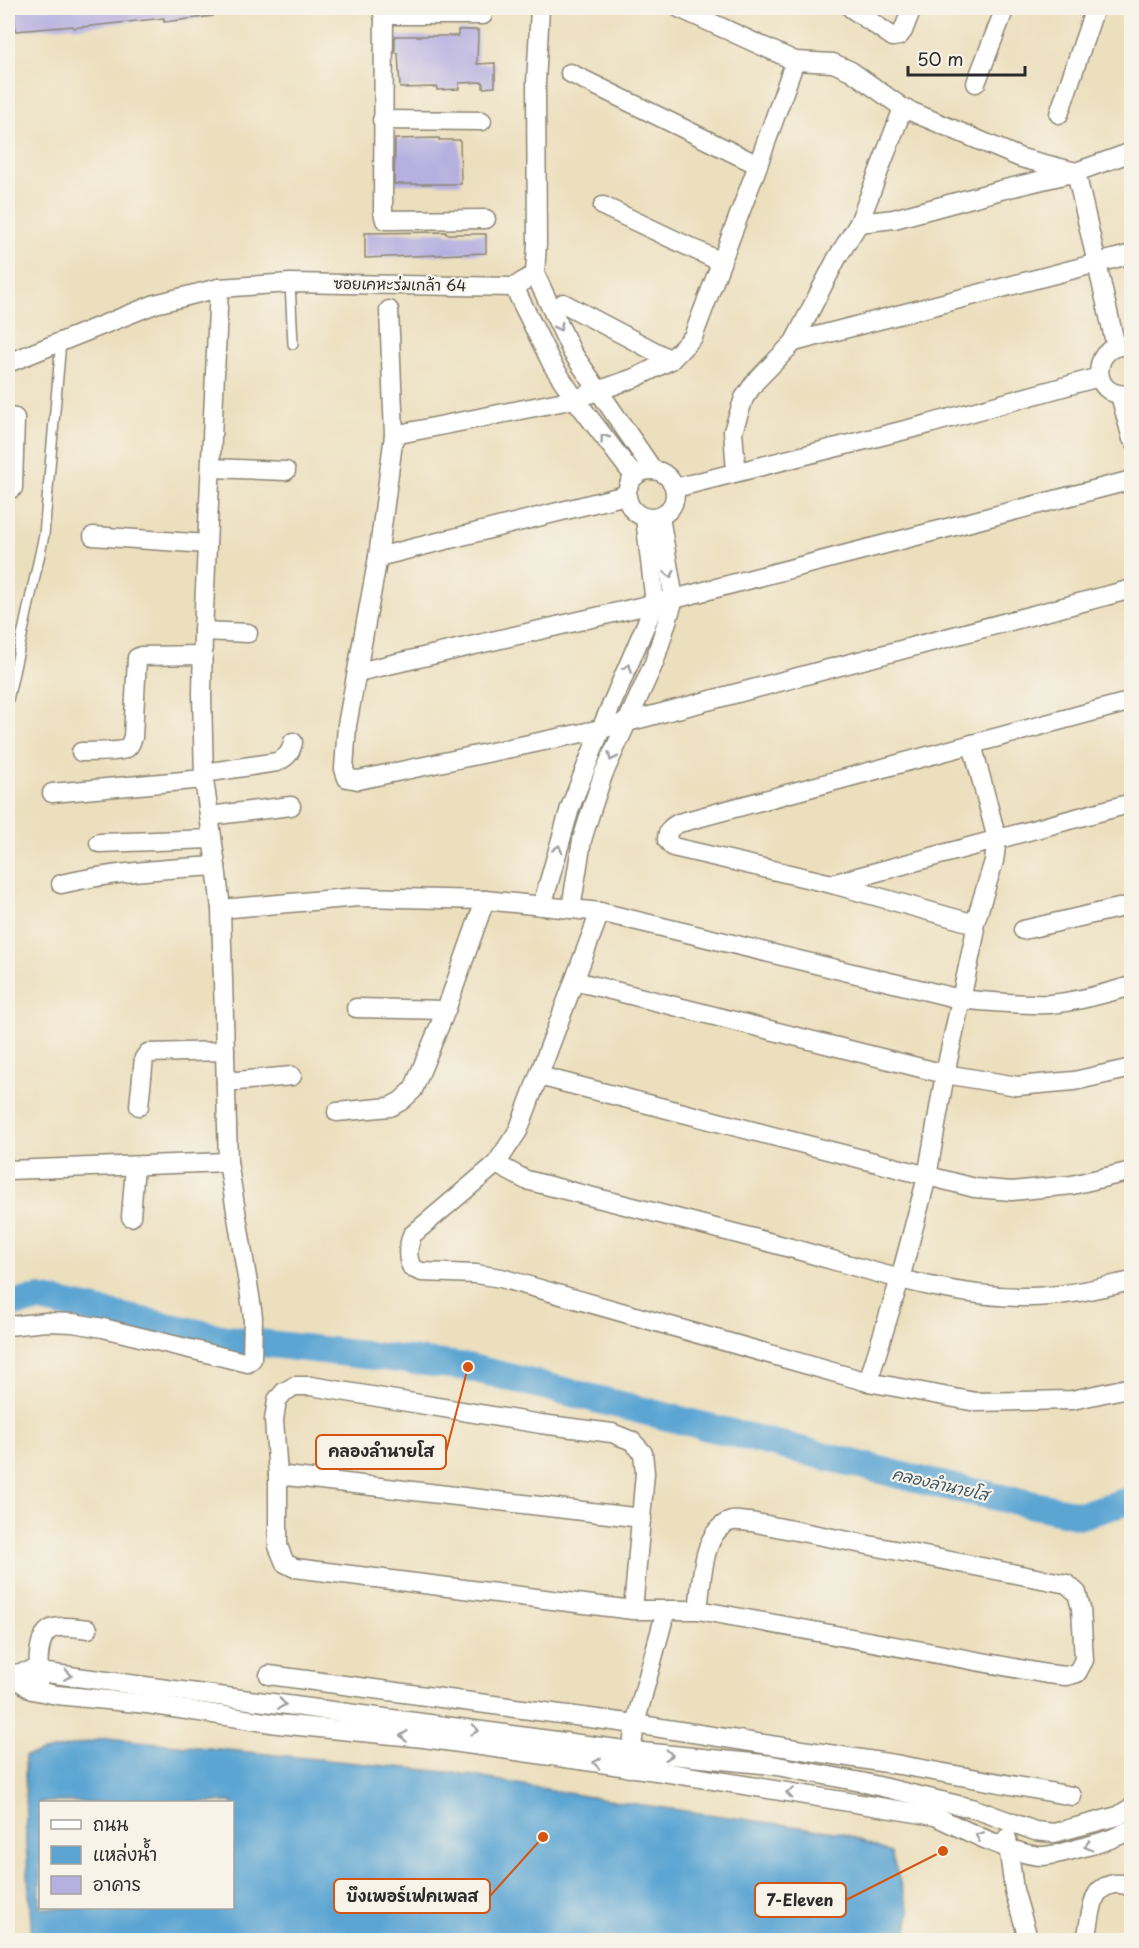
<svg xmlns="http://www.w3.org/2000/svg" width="1139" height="1948" viewBox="0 0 1139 1948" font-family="'Playpen Sans','Playpen Sans Thai',sans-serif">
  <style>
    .water { fill: #5ca5d3; stroke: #44687f; stroke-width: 1.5; fill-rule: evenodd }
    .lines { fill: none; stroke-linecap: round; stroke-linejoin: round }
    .river { stroke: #5ca5d3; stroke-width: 28 }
    .building { fill: #b6b0e0 }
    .service-casing { stroke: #8c8574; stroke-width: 12 }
    .minor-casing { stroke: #8c8574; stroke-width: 21 }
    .service { stroke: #fff; stroke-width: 9 }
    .minor { stroke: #fff; stroke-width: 18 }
    .oneway { stroke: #a0a0a0 }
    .labels { text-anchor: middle; stroke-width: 4.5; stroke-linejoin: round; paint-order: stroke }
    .street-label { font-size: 15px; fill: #2b2b2b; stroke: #f7f3e8 }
    .water-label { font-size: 16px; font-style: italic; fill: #3c5666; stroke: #f7f3e8 }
    .leader { fill: none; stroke: #d5540f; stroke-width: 2 }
    .callout-dot { fill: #d5540f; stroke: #f7f3e8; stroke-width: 2 }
    .callout { fill: #f7f3e8; stroke: #d5540f; stroke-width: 2 }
    .callout-label { font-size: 16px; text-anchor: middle; font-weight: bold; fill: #2b2b2b }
  </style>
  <rect width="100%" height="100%" fill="#f7f3e8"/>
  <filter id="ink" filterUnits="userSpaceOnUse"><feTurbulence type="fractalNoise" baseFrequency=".0167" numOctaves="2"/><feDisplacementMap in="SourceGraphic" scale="12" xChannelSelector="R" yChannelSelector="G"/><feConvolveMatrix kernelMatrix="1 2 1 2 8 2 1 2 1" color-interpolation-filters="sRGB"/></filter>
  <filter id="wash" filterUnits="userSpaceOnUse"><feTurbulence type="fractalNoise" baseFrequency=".008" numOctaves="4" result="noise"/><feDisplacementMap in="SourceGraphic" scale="24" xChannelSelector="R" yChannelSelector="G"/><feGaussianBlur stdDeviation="1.35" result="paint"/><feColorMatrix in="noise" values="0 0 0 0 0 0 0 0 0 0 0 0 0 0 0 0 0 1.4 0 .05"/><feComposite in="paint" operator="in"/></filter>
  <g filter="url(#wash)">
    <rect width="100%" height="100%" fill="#ecdfbd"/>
    <!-- water -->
    <path class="water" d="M107,1738L457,1773L601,1799L842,1833L891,1853L910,1913L905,1940H32L26,1842L25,1756ZM40,1802H232V1908H40Z"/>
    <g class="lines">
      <!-- river -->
      <path class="river" d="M8,1304L40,1299L226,1339L468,1367L932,1483L1081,1515L1132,1500"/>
    </g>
    <g id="blocks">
      <!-- building -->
      <g class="building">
        <path d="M13,8H213V16L164,22V18L73,28V26L16,31Z"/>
        <path d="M458,30H478L477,64L495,63V87L483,88V82L459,83V89L437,90V87L400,88L398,53H395V36H458Z"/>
        <path d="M439,138V140H460L461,184H394L395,139Z"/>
        <path d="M446,232V234H486V253L365,258V233Z"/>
      </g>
    </g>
  </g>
  <g filter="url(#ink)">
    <use href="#blocks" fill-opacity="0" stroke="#8c8574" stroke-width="1.5"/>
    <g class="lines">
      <defs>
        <g id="service">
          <path d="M290,283L293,344"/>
          <path d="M8,700L44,535L61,342"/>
        </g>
        <g id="minor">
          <path d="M384,8L383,212L385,220L486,219"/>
          <path d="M679,8L795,61L833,63L851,71L903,108L1021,158L1076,172L1116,347"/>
          <path d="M851,8L893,37L899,36L903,31L912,8"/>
          <path d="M383,15H483"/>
          <path d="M570,73L758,165"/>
          <path d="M976,83L1005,8"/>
          <path d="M1059,114L1095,8"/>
          <path d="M382,120L482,121"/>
          <path d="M603,206L721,262"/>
          <path d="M859,223L894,219L1001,190L1076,172L1132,152"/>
          <path d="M535,274L572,352L653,470"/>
          <path d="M514,287L553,366L575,399L634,476"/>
          <path d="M563,303L671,360"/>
          <path d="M389,310L394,435L378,557L347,725L344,769L347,778L358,780L601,729L1132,589"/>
          <path d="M794,342L1132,254"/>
          <path d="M1132,347C1093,336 1084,401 1132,394"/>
          <path d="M8,363L155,304L219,288L290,283L514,287L535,274L537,244L536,83L540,8"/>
          <path d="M1120,395L1132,439"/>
          <path d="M8,417L15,418L13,488L8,487"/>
          <path d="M394,435L575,399L637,377L671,360L693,337L758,165L795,61"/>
          <path d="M211,468L286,471"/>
          <circle cx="651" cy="494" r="24"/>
          <path d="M736,472L733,431L744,398L755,382L794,342L837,258L859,223L903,108"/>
          <path d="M675,488L929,424L1099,377"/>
          <path d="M93,536L207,544"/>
          <path d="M378,557L626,495"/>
          <path d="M203,631L248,633"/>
          <path d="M358,672L674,599L1132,480"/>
          <path d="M972,744L997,839L994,861L974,926"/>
          <path d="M81,752C92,751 116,753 125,749C130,747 131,742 133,737L137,658L141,656L203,655"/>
          <path d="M204,773L277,762C287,757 291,753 293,742"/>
          <path d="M52,793L204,779"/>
          <path d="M209,816L291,806"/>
          <path d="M99,843L212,839"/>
          <path d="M61,884C114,872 162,869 216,866"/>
          <path d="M832,884L1132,803"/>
          <path d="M542,906L570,808L601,729L655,603L645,518"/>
          <path d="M221,909L358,897L485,900L600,912L960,999C990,1002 1019,1005 1049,1004C1077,1002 1105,993 1132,986"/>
          <path d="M571,909L582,840L590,814L603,775L654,663L674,599L660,517"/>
          <path d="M600,912L518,1131L496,1164L412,1235C408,1248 406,1256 412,1268L422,1272L476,1274L501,1278L868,1382L900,1279L927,1177L945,1074L975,934L974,926L968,922L832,884L673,847L667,840C667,830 671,827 679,823L1132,701"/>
          <path d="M1023,930L1132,905"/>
          <path d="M575,981L945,1074L1017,1086L1074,1081L1132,1068"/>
          <path d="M356,1008L446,1010"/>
          <path d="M539,1076L975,1188L1012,1191L1072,1185L1132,1171"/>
          <path d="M226,1082L292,1076"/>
          <path d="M139,1106L144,1058L148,1053L225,1051"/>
          <path d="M337,1112L390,1107L401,1101L413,1090L446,1010L485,900"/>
          <path d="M496,1164L526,1180C608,1201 690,1221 772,1243C856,1265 941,1298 1029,1297C1063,1297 1098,1288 1132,1281"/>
          <path d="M8,1170L228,1162"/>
          <path d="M131,1217L135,1166"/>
          <path d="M8,1326L46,1322L73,1323L103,1328L248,1363L252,1359L253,1317L250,1296L228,1162L221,909L216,866L204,779L202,694L203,631L219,288"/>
          <path d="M868,1382L976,1402L1072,1400L1132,1387"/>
          <path d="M278,1475L642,1518"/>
          <path d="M666,1610H698L1047,1674L1066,1676L1077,1673L1084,1660L1081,1608L1077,1593L1067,1584L751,1522C745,1522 738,1520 732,1521C701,1529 702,1584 698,1610"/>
          <path d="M10,1674L32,1690L57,1695L147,1704L278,1724L424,1738L663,1772L935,1816C960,1828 1018,1857 1043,1856C1057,1855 1071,1850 1084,1847C1100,1843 1117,1838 1132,1829"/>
          <path d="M8,1675L32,1671L632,1751L772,1765L861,1782L975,1809L1035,1831L1054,1833L1118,1816L1132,1807"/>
          <path d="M269,1675L635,1724L900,1765L1072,1796"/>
          <path d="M38,1683C39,1668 35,1633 54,1628C64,1625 78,1628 88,1629"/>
          <path d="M629,1768L635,1724L666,1610H633L295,1568L285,1563L278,1546V1475L274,1420L277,1400L284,1392L295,1386H311L541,1424L612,1433L632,1441L643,1453L645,1473L633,1610"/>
          <path d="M1007,1838L1014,1890L1026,1931V1940"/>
          <path d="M1086,1940C1089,1927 1090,1911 1095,1898C1101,1884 1119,1880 1132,1888"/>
        </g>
      </defs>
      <!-- service casing -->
      <use href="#service" class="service-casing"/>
      <!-- minor casing -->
      <use href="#minor" class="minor-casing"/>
      <!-- service -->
      <use href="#service" class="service"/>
      <!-- minor -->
      <use href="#minor" class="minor"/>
    </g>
    <!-- one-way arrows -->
    <defs><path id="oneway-chevron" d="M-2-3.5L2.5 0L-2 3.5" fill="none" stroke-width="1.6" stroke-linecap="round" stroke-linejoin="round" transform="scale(1.5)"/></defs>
    <g class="oneway">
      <use href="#oneway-chevron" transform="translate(559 327) rotate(63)"/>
      <use href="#oneway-chevron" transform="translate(604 438) rotate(-127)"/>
      <use href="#oneway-chevron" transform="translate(670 574) rotate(80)"/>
      <use href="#oneway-chevron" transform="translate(628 668) rotate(-67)"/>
      <use href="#oneway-chevron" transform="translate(612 757) rotate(116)"/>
      <use href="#oneway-chevron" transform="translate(558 849) rotate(-74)"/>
      <use href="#oneway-chevron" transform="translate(68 1675) rotate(8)"/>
      <use href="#oneway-chevron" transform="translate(282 1704) rotate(8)"/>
      <use href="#oneway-chevron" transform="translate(475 1730) rotate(8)"/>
      <use href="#oneway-chevron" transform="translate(404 1736) rotate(-174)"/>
      <use href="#oneway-chevron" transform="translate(669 1755) rotate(6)"/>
      <use href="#oneway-chevron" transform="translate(597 1763) rotate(-172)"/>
      <use href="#oneway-chevron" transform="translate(790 1793) rotate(-171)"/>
      <use href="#oneway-chevron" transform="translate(979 1836) rotate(-157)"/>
      <use href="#oneway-chevron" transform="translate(1088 1846) rotate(165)"/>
    </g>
  </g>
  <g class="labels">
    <!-- street labels -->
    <g class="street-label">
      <text transform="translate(400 285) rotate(1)" y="5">ซอยเคหะร่มเกล้า 64</text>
    </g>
    <!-- water labels -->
    <g class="water-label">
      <text transform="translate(940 1484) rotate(13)" y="6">คลองลำนายโส</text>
    </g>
  </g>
  <!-- callouts -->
  <path class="leader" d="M468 1367L446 1452M543 1837L490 1896M943 1851L846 1900"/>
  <g class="callout-dot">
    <circle cx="468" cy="1367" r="6"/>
    <circle cx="543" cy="1837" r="6"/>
    <circle cx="943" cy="1851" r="6"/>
  </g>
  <g class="callout">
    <rect x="316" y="1435" width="130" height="34" rx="6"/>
    <rect x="334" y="1879" width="156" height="34" rx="6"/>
    <rect x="755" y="1883" width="91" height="34" rx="6"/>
  </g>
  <g class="callout-label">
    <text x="381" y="1457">คลองลำนายโส</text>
    <text x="412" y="1902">บึงเพอร์เฟคเพลส</text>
    <text x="800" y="1906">7-Eleven</text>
  </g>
  <!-- margin -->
  <rect width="1139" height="1948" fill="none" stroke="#f7f3e8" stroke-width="30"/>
  <!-- legend -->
  <rect x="39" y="1801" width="195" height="108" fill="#f7f3e8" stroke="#a5a39c" stroke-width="1.5"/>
  <rect x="51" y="1820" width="30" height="9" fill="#ffffff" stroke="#a5a39c" stroke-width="1.5"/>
  <text x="93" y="1831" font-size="18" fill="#2b2b2b">ถนน</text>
  <rect x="51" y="1846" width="30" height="18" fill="#5ca5d3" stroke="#a5a39c" stroke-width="1.5"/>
  <text x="93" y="1861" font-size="18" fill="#2b2b2b">แหล่งน้ำ</text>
  <rect x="51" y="1876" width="30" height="18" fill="#b6b0e0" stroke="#a5a39c" stroke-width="1.5"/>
  <text x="93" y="1891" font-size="18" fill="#2b2b2b">อาคาร</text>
  <!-- scale -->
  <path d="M908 66v9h117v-9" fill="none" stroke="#2b2b2b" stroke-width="3"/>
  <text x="917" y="66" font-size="18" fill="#2b2b2b" stroke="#f7f3e8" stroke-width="4.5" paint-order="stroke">50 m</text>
</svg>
